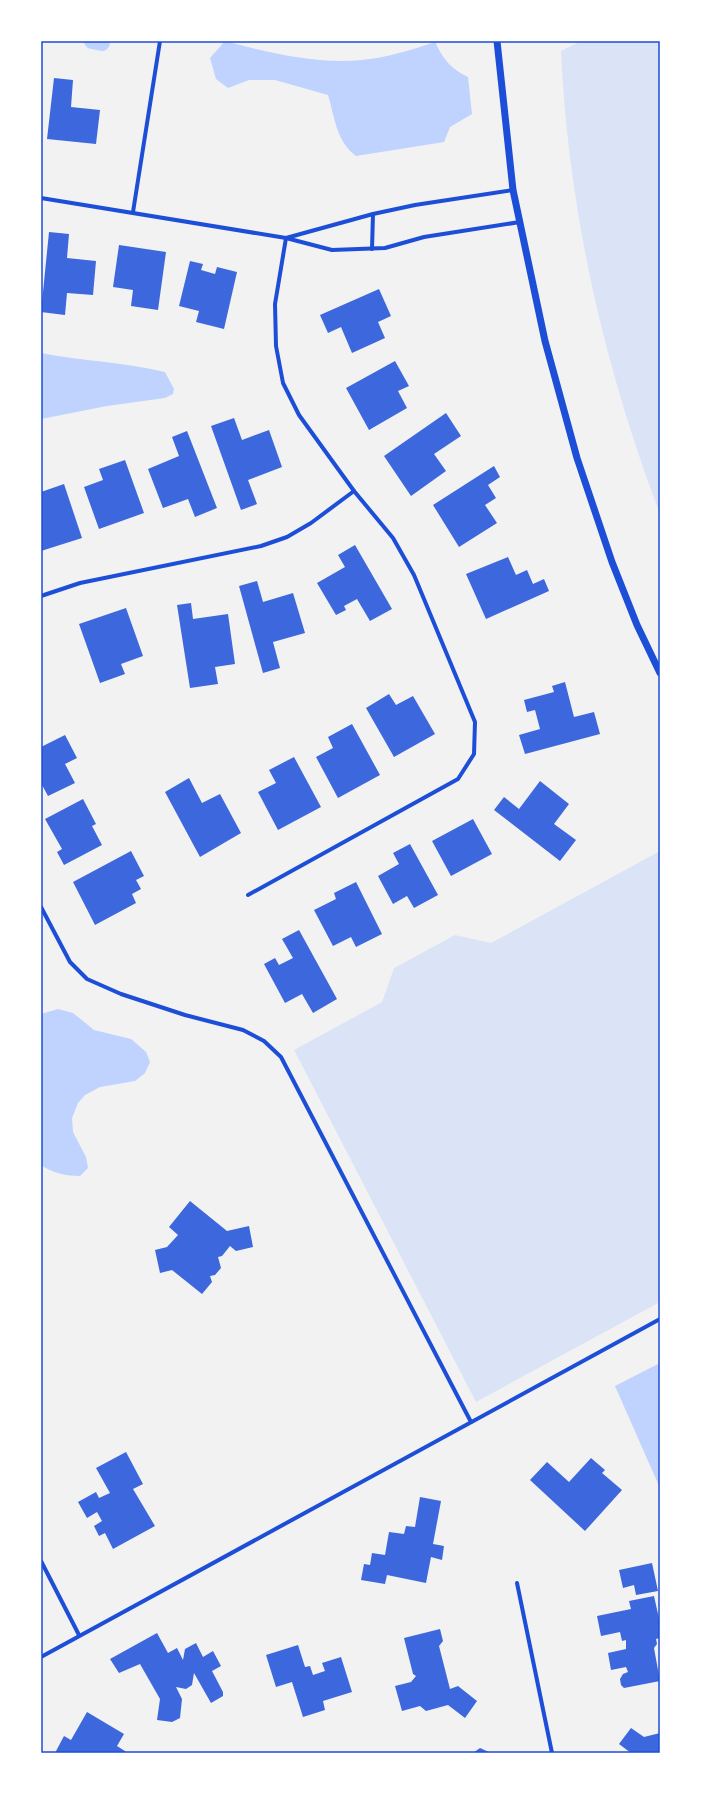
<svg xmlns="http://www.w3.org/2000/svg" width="701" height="1794" viewBox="0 0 701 1794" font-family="'Noto Serif',serif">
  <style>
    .green { fill: #dbe4f7 }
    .water { fill: #bfd3fe }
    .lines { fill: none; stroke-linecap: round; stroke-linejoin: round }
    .canal { stroke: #bfd3fe; stroke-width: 16 }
    .building { fill: #3d67dc }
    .minor { stroke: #1d4ed8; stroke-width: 4 }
    .tertiary { stroke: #1d4ed8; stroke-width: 7 }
    .neatline { fill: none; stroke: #1d4ed8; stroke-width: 1.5 }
  </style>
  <rect width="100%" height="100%" fill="#f2f2f2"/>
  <!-- green -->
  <g class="green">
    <path d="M581,41H660V514C604,367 568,209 561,51Z"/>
    <path d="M660,851V1302L476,1402L294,1050L382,1002L394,968L455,935L491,943Z"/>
  </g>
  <!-- water -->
  <g class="water">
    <path d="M225,41C265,52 319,65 361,60C386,58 411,50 435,42C444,60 450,68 468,77L472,114L450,127L444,142L356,156C336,141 335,118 328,95L275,80H249L228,88L216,79L210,58Z"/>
    <path d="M41,353C82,361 124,362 165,372L174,389L173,394L165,398L107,406L41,419Z"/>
    <path d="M58,1009L73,1013L94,1030L131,1039L146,1052L150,1062L145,1073L135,1081L100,1087L85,1095L78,1103L72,1118L73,1132L86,1157L88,1168L80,1176C67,1176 52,1173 41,1165V1014Z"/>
    <path d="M660,1363V1488L615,1386Z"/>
  </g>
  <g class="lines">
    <!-- canal -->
    <path class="canal" d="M92,41L102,43"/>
  </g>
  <!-- building -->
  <g class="building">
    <path d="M54,78L73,80L71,107L100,110L96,144L47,139Z"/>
    <path d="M49,232L69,234L67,258L96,261L93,295L67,293L65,315L41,312Z"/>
    <path d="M119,245L166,252L158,310L131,306L133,290L113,287Z"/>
    <path d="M190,261L203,264L201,270L215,274L217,267L237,272L224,329L196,322L199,311L179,306Z"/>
    <path d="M379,289L391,316L378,322L385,338L352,353L341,327L328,333L320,315Z"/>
    <path d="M395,361L409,386L398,391L407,408L369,430L346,388Z"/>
    <path d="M446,413L461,436L434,454L446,471L411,496L384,456Z"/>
    <path d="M234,418L242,440L269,430L282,467L248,480L257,504L241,510L211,426Z"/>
    <path d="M187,431L217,508L195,517L188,499L163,508L148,469L179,456L172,437Z"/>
    <path d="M125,460L144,513L99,529L84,487L103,480L99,469Z"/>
    <path d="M494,466L500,477L488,485L496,498L485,505L497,523L459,547L433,505Z"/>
    <path d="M64,484L82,538L41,551V492Z"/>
    <path d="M355,545L392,609L370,621L357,599L344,606L346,610L336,615L317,583L345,567L338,555Z"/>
    <path d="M508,557L516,575L527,570L533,584L544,579L549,591L486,619L466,574Z"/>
    <path d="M257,581L263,602L293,593L305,633L273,642L280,668L263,673L239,586Z"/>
    <path d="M191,603L193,619L228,614L235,664L215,667L218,684L190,688L177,605Z"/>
    <path d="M126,608L143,656L121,664L125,674L100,683L79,624Z"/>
    <path d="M565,682L574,717L594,712L600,734L525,754L519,735L540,729L535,710L527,712L524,700L554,692L552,686Z"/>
    <path d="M389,694L396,705L413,696L435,734L394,757L366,708Z"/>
    <path d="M352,724L380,775L338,798L316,757L333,748L328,737Z"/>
    <path d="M65,735L77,758L65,764L75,783L48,796L41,783V747Z"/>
    <path d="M294,757L321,807L278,830L258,792L276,783L269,770Z"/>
    <path d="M189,778L202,803L220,794L241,833L200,857L165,792Z"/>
    <path d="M540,781L569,804L554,824L576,840L560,861L494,810L504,797L519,809Z"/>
    <path d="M83,799L96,824L92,826L102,845L64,865L57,852L62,849L45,819Z"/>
    <path d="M473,819L492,854L451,876L432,841Z"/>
    <path d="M410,844L438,895L414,908L407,896L393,904L378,876L399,864L393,853Z"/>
    <path d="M131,851L144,876L136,880L141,889L132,894L136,903L95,925L73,882Z"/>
    <path d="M356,882L382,934L356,947L351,937L333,946L314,910L336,899L334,893Z"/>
    <path d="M299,930L337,999L313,1013L302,994L285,1003L264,964L275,958L279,965L293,958L282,939Z"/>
    <path d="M190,1201L227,1231L249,1226L253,1247L236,1251L230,1246L222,1256L218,1257L221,1268L215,1275L210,1276L212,1282L202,1294L172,1270L160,1273L155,1250L167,1247L178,1235L169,1227Z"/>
    <path d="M126,1452L143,1484L133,1489L155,1526L113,1549L105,1533L99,1536L94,1526L102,1521L97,1512L87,1518L78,1502L96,1492L99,1498L110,1493L96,1468Z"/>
    <path d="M591,1458L605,1470L602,1473L622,1490L585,1531L530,1480L547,1462L569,1482Z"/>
    <path d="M420,1497L441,1501L433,1544L444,1546L442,1560L431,1557L426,1583L387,1575L385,1584L361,1580L364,1564L370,1565L372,1553L385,1555L389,1532L404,1534L406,1526L415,1527Z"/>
    <path d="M652,1563L658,1591L636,1595L634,1585L623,1588L619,1570Z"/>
    <path d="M654,1596L660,1623V1638L656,1639L657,1644L654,1648L660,1681L624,1688L621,1685L620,1679L623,1674L628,1672L626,1667L611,1670L608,1653L626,1649V1640L622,1641L620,1632L601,1636L597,1616L631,1609L629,1601Z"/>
    <path d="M440,1629L443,1641L439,1646L450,1689L458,1686L477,1701L465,1718L448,1705L426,1711L420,1706L402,1711L395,1686L411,1682L416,1676L413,1674L404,1638Z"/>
    <path d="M157,1633L168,1653L177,1648L183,1660L185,1649L196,1643L203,1657L213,1651L221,1666L212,1671L223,1692V1696L211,1703L194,1673L192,1685L186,1689L176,1687L182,1699L180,1718L172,1722L157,1720L160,1699L140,1664L119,1673L110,1659Z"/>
    <path d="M298,1645L305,1667L310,1666L313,1675L325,1671L322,1663L341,1657L352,1692L323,1701L325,1710L303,1717L292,1682L276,1687L266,1655Z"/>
    <path d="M87,1712L124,1734L117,1746L128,1753H55L64,1736L71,1740Z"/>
    <path d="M631,1728L644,1737L660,1733V1753H631L619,1744Z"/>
    <path d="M480,1748L491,1753H473Z"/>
  </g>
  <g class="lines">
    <!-- minor -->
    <g class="minor">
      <path d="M41,198L286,238L332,250L385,248L424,237L520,222"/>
      <path d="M133,212L160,41"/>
      <path d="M286,238L373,214L415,205L513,190"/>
      <path d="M372,249L373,214"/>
      <path d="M41,596L80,583L261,546L287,537L311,523L354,491"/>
      <path d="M248,895L458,779L474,754L475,722L414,575L393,538L354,491L299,415L283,383L276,346L275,304L286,238"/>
      <path d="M41,907L70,962L87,979L121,994L185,1015L243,1030L264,1041L281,1057L471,1422"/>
      <path d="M41,1561L79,1635"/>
      <path d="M517,1583L552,1753"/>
      <path d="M41,1657L660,1319"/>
    </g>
    <!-- tertiary -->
    <path class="tertiary" d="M497,41L513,190L545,341L577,458L612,562L637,625L660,673"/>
  </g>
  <!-- border -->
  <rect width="701" height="1794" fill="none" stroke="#ffffff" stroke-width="84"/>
  <rect x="42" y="42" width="617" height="1710" class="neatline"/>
</svg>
